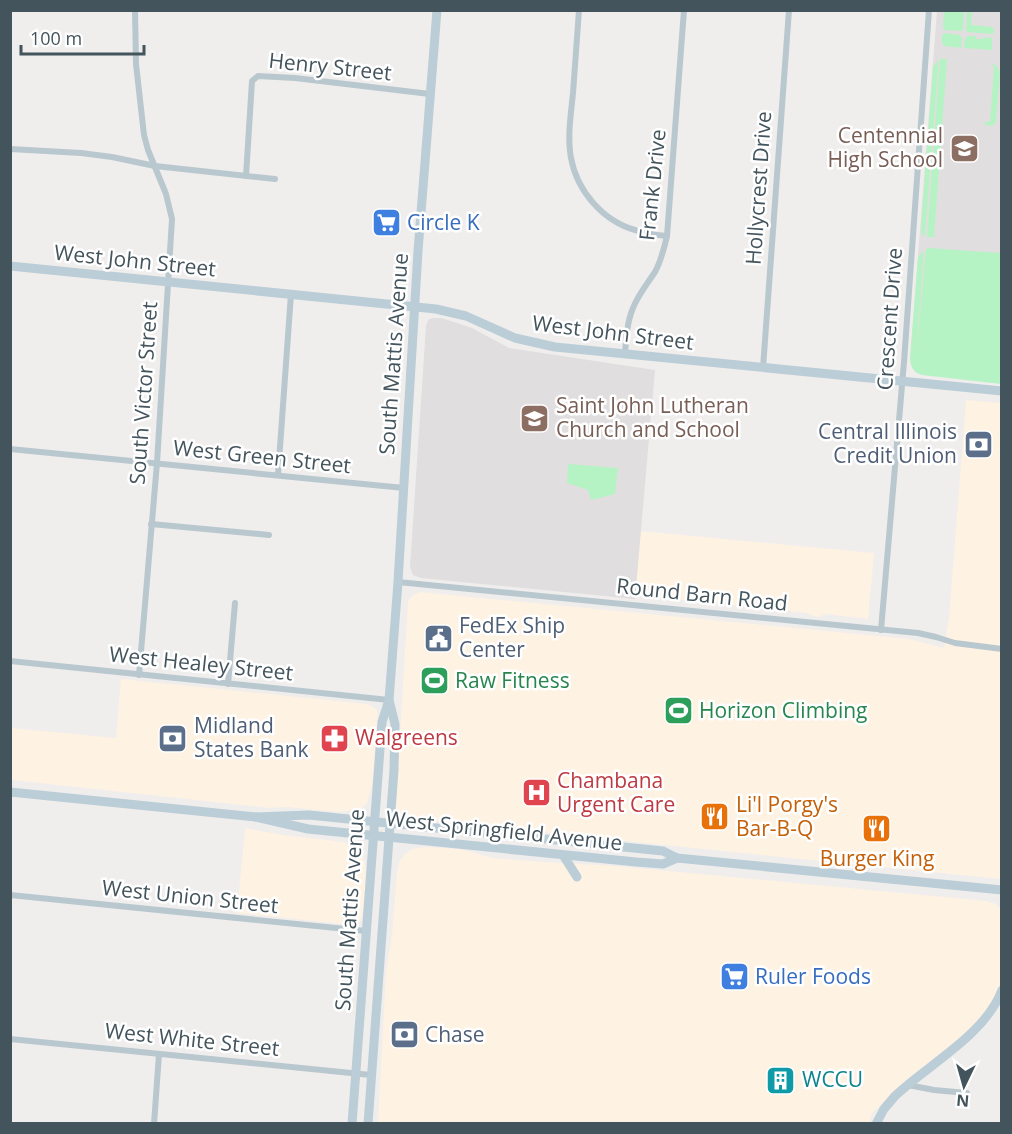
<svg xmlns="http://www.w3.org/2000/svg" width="1012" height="1134" viewBox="0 0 1012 1134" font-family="'Open Sans',sans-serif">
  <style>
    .commercial { fill: #fef2e3 }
    .education { fill: #e1dedf }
    .green { fill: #b6f3c4 }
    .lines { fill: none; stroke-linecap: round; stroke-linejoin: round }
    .street { stroke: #b9c8ce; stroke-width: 6 }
    .secondary { stroke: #bbcdd6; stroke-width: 9 }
    .labels { text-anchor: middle; stroke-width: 5; stroke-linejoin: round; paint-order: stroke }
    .street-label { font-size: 21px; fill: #43545c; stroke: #fff }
    .education-label { font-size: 21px; fill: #785e54; stroke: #fff; text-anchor: end }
    .shop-label { font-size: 21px; fill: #366cbe; stroke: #fff; text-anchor: start }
    .service-label { font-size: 21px; fill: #4e5e75; stroke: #fff; text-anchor: start }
    .leisure-label { font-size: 21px; fill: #27864d; stroke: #fff; text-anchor: start }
    .health-label { font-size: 21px; fill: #be3a42; stroke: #fff; text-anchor: start }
    .food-label { font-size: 21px; fill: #c56008; stroke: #fff; text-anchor: start }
    .culture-label { font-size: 21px; fill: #0d838f; stroke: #fff; text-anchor: start }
  </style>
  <rect width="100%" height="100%" fill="#f0eded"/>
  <!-- commercial -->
  <g class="commercial">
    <path d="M966,400L1001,403V879L781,857L395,817L408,601L413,595L420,592L909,639L944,648L949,618Z"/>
    <path d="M640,531L874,553L868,619L825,614L819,617L813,616L807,613L635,595Z"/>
    <path d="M121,679L366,704L372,706L376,709L378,714L372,785L367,803L361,809L339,812L287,807L270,808L11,780V728L116,738Z"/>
    <path d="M245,828L283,835L344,842L360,850L365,863L366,872L364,902L362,917L360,922L352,925L237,913Z"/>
    <path d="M425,847L460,849L493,858L545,862L615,866L986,901L996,904L1001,910V978L999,988L985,1014L963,1035L910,1077L871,1114L870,1123L378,1124L386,972L392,935L397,873L399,862L405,854L412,849Z"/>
  </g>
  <!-- education -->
  <g class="education">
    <path d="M937,11H1001L1002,339L999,367L910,359Z"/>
    <path d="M432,318H441L454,322L472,328L509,348L655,370L635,599L421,578L413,575L410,567L426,326L428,320Z"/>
  </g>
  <!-- green -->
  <g class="green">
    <path d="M967,10L972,11L971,25L992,27L994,29L993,34L967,32L966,31Z"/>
    <path d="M944,11H964L963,29L962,31L944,30L943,26Z"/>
    <path d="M944,33L960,35L962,38L961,48L944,46L942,43V36Z"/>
    <path d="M968,36H976V39H983L984,37L992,38V50L964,48L965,39Z"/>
    <path d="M940,59H947L934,237H927Z"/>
    <path d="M938,60V70L925,236L922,234L921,228L933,67Z"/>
    <path d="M991,63L997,66L1000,73L996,121L995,124L990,126L984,124L985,122H990L994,66L991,65Z"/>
    <path d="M929,248L1001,253V384L922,375C914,373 911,368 910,359L918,258L924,250L916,360L926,249Z"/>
    <path d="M568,464L618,468L615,494L591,500L588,490L567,483Z"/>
  </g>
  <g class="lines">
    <!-- street -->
    <g class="street">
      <path d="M135,10L136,64L144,135L148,150L166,194L172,219L157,463L139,675"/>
      <path d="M579,10C577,38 575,66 573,93C571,114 567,137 571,158C577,191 603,221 635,230C645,234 656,235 667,236"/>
      <path d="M10,149L81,153L112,157L155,166L275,179"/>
      <path d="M246,176L252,81L258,76L295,78L430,94"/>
      <path d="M625,354C626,339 627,322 633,308C638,295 647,284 655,272C661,261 664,249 667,236L684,10"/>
      <path d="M763,368L789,10"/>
      <path d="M10,449L404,488"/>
      <path d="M278,475L291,294"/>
      <path d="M151,524L269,535"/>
      <path d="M398,582L918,633L936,637L955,643L1002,649"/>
      <path d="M881,630L904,362L929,10"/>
      <path d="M10,661L389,700"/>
      <path d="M228,684L235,603"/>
      <path d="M10,895L366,931"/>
      <path d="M10,1039L371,1075"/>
      <path d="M908,1085L934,1090L967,1093"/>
      <path d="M154,1124L159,1054"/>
    </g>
    <!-- secondary -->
    <g class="secondary">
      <path d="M10,266L436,309L466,316L515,338L555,347L1002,391"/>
      <path d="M10,792L256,817L308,829L636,862L663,864L677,858"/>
      <path d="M256,817L309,815L663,851L677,858L1002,890"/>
      <path d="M563,855L577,877"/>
      <path d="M352,1124L382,722L389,700L398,582L418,251L437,10"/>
      <path d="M368,1124L394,770L395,724L389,700"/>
      <path d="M876,1124L884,1109L895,1096C929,1064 985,1035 1002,990"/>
    </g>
  </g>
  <!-- icons -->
  <defs>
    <symbol id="school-square" viewBox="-11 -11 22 22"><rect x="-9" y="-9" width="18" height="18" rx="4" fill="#8d6e63" stroke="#fff"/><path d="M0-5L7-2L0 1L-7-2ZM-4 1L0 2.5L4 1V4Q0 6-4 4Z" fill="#fff"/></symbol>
    <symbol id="supermarket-square" viewBox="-11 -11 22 22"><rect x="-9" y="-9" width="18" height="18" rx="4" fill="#3f7fe0" stroke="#fff"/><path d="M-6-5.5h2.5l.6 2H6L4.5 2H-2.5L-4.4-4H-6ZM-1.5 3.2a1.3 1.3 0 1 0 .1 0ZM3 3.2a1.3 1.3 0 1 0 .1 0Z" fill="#fff"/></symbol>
    <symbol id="bank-square" viewBox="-11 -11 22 22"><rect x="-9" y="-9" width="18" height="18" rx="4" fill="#5c6f8a" stroke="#fff"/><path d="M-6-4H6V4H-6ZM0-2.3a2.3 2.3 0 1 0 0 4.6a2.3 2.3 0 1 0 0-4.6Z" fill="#fff"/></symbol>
    <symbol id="civic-square" viewBox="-11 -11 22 22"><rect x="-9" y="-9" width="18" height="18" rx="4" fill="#5c6f8a" stroke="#fff"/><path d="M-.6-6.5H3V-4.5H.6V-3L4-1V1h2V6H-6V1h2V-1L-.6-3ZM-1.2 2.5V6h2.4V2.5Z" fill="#fff"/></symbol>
    <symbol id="stadium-square" viewBox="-11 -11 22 22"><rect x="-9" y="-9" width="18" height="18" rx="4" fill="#2e9e5b" stroke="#fff"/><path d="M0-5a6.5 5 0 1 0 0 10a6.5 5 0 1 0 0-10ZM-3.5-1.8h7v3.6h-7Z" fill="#fff"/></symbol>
    <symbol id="pharmacy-square" viewBox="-11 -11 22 22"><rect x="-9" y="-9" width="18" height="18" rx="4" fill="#e0444e" stroke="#fff"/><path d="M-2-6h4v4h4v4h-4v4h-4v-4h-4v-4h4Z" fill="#fff"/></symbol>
    <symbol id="hospital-square" viewBox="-11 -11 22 22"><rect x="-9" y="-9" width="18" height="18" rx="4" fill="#e0444e" stroke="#fff"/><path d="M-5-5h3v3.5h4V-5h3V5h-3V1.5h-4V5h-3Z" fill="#fff"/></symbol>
    <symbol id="restaurant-square" viewBox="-11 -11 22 22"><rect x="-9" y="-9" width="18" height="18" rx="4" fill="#e8710a" stroke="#fff"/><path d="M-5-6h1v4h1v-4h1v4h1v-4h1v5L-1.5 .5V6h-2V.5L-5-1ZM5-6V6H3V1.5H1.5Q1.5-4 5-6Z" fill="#fff"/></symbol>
    <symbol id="building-square" viewBox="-11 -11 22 22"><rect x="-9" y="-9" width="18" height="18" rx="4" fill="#0f9aa8" stroke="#fff"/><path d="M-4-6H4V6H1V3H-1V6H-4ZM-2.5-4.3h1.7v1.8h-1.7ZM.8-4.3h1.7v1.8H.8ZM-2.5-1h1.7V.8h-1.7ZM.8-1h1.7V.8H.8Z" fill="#fff"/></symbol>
  </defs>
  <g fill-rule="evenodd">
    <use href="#school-square" x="948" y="132" width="33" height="33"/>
    <use href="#supermarket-square" x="370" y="206" width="33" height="33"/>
    <use href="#school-square" x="518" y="402" width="33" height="33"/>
    <use href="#bank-square" x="962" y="428" width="33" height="33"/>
    <use href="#civic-square" x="422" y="622" width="33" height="33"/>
    <use href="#stadium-square" x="418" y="664" width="33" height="33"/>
    <use href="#stadium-square" x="662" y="694" width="33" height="33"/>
    <use href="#bank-square" x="156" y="722" width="33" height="33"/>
    <use href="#pharmacy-square" x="318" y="722" width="33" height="33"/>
    <use href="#hospital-square" x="520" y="776" width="33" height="33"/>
    <use href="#restaurant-square" x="698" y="800" width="33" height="33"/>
    <use href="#restaurant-square" x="860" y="812" width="33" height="33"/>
    <use href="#supermarket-square" x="718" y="960" width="33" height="33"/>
    <use href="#bank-square" x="388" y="1018" width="33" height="33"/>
    <use href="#building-square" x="764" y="1064" width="33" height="33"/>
  </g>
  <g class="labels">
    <!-- street labels -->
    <g class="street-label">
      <text transform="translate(330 67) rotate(6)" y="7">Henry Street</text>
      <text transform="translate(653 185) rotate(-84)" y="7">Frank Drive</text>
      <text transform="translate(759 188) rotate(-86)" y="7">Hollycrest Drive</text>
      <text transform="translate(135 261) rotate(6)" y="7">West John Street</text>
      <text transform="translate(890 319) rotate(-86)" y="7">Crescent Drive</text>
      <text transform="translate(613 333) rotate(7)" y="7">West John Street</text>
      <text transform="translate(394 354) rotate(-86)" y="7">South Mattis Avenue</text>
      <text transform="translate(144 393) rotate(-86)" y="7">South Victor Street</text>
      <text transform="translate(262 457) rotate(6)" y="7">West Green Street</text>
      <text transform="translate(702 595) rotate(6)" y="7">Round Barn Road</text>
      <text transform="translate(201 664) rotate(6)" y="7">West Healey Street</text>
      <text transform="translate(504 831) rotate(6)" y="7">West Springfield Avenue</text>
      <text transform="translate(190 897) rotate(6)" y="7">West Union Street</text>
      <text transform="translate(350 910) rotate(-86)" y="7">South Mattis Avenue</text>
      <text transform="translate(192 1040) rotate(6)" y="7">West White Street</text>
    </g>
    <!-- education labels -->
    <g class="education-label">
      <text x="943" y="143">Centennial<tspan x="943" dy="24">High School</tspan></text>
      <text x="556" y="413" text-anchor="start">Saint John Lutheran<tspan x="556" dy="24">Church and School</tspan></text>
    </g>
    <!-- shop labels -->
    <g class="shop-label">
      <text x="407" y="230">Circle K</text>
      <text x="755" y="984">Ruler Foods</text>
    </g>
    <!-- service labels -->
    <g class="service-label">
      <text x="957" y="439" text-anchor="end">Central Illinois<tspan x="957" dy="24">Credit Union</tspan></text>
      <text x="459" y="633">FedEx Ship<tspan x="459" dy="24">Center</tspan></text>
      <text x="194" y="733">Midland<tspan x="194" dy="24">States Bank</tspan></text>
      <text x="425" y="1042">Chase</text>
    </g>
    <!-- leisure labels -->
    <g class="leisure-label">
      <text x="455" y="688">Raw Fitness</text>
      <text x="699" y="718">Horizon Climbing</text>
    </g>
    <!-- health labels -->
    <g class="health-label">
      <text x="355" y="745">Walgreens</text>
      <text x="557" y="788">Chambana<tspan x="557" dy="24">Urgent Care</tspan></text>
    </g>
    <!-- food labels -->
    <g class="food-label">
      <text x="736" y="812">Li'l Porgy's<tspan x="736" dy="24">Bar-B-Q</tspan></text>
      <text x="877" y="866" text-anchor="middle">Burger King</text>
    </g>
    <!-- culture labels -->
    <g class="culture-label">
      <text x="802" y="1087">WCCU</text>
    </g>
  </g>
  <!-- border -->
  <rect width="1012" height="1134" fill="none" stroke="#43545c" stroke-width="24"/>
  <!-- north arrow -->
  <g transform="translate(964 1086) rotate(185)" stroke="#ffffff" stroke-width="4.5" paint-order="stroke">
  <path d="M0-4.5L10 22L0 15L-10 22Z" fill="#43545c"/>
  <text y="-9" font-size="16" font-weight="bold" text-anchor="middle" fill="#43545c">N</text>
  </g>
  <!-- scale -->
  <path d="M21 45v9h123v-9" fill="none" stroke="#43545c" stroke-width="3"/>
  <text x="30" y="45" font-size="18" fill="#43545c" stroke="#ffffff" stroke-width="4.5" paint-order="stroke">100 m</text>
</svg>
